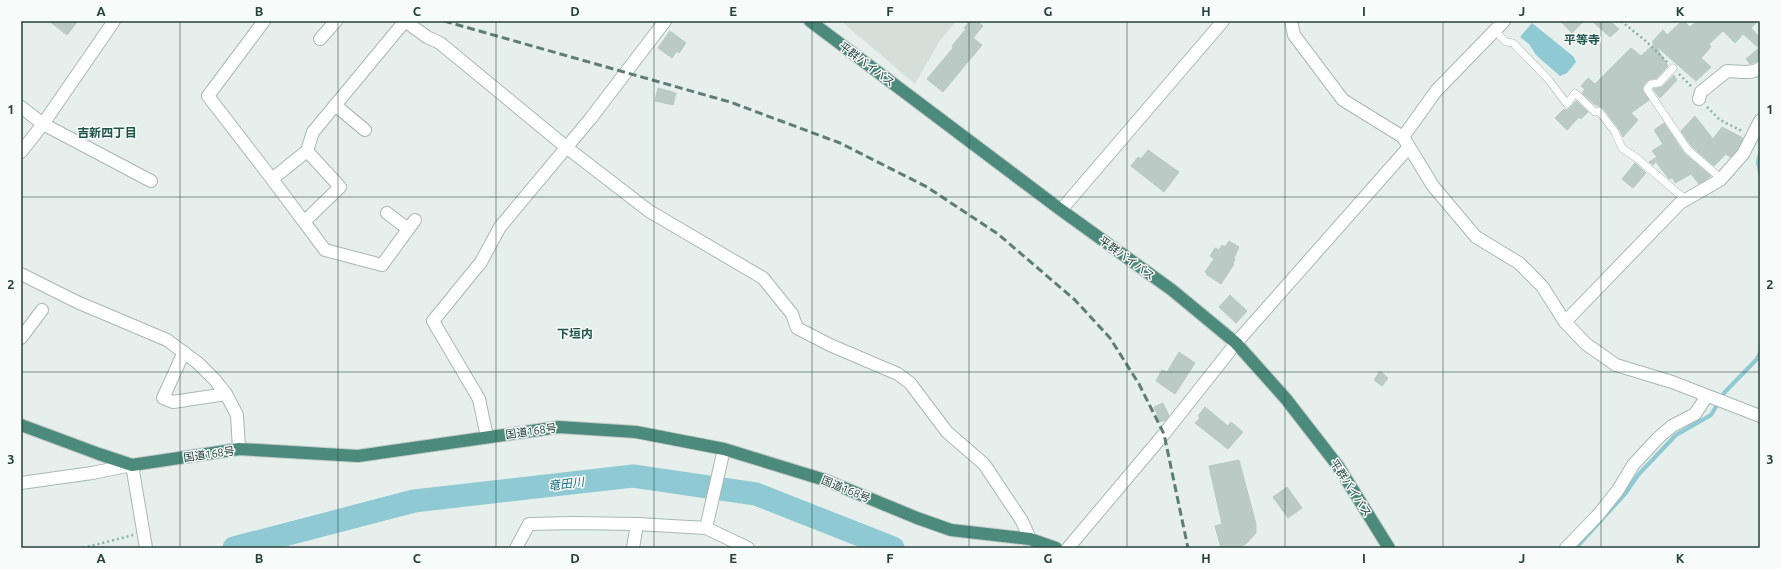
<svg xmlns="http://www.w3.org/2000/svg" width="1781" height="569" viewBox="0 0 1781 569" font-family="Ubuntu,'Noto Sans JP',sans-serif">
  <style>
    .built { fill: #d4dfda }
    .water { fill: #8ec9d4 }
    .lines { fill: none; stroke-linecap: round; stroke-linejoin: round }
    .stream { stroke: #8ec9d4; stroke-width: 4 }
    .river { stroke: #8ec9d4; stroke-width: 23 }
    .building { fill: #bbcac4; stroke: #b8c9c2 }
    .service-casing { stroke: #a8b8b2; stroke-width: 8 }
    .minor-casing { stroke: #a8b8b2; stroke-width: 14 }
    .trunk-casing { stroke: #c2cac8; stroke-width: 14 }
    .path { stroke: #86b3a5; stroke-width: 2.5; stroke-dasharray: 2 3; stroke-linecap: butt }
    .service { stroke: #fff; stroke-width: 7 }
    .minor { stroke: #fff; stroke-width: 12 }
    .trunk { stroke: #4c8a7c; stroke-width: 12 }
    .rail { stroke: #5f7d75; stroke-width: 3; stroke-dasharray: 8 4; stroke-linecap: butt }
    .grid { fill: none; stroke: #24423a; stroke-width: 1; stroke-opacity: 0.55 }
    .labels { text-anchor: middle; stroke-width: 3; stroke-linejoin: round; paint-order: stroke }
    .street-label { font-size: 11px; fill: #24423a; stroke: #f7fbf9 }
    .neighbourhood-label { font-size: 12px; font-weight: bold; fill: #1f5548; stroke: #f7fbf9 }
    .water-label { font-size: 12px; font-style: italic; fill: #1c6f80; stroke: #f7fbf9 }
    .neatline { fill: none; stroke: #24423a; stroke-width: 1.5 }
    .grid-label { font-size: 13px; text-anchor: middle; font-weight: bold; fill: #24423a }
  </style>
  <rect width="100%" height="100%" fill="#e6efeb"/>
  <!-- built -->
  <path class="built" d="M841,21H956L939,42L915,84Z"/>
  <!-- water -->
  <path class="water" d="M1532,23L1574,57L1576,62L1567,73L1560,76L1536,55L1529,44L1520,37Z"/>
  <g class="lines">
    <!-- stream -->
    <g class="stream">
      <path d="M1760,153L1758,162L1760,173"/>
      <path d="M1576,548L1625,494L1638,475L1676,435L1711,415L1724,393L1757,359L1760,353"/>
    </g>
    <!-- river -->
    <path class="river" d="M234,548L414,501L633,476L756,494L893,548"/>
  </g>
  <!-- building -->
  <g class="building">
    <path d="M49,21H78L67,35Z"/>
    <path d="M970,21H977L983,26L973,38L982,45L943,92L927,79L953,48L952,46L966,29L964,28Z"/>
    <path d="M1560,21H1584L1572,33Z"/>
    <path d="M1592,21H1610L1619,29L1610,37Z"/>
    <path d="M1682,21H1684L1690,27L1697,21H1758L1751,28L1760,38V60L1750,64L1746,59L1759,48L1743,34L1735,43L1723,31L1709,44L1711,47L1701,58L1711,67L1696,81L1655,45L1668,66L1657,78L1648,80L1643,86V91L1649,100L1631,113L1638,120L1623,137L1619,129L1603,108L1594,104L1582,93L1585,89L1581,86L1588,78L1595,84L1631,48L1641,56L1654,44L1652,42L1663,30L1667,35Z"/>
    <path d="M670,31L686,43L679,53L677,51L672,58L658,48Z"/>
    <path d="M1674,75L1677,80L1660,98L1653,89L1662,87Z"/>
    <path d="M658,88L676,93L673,105L655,101Z"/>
    <path d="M1576,101L1588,112L1581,119L1579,117L1567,130L1555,118L1564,109L1566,110L1570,108Z"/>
    <path d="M1695,116L1713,139L1722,127L1743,138L1737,150L1730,157L1726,154L1714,166L1692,147L1681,131Z"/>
    <path d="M1664,123L1684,153L1711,176L1699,184L1691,174L1675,183L1673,178L1669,179L1656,162L1653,165L1649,162L1657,157L1652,151L1663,144L1654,130Z"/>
    <path d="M1148,150L1179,172L1164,192L1131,166L1138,157L1141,159Z"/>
    <path d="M1635,163L1646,173L1633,188L1622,179Z"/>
    <path d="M1229,241L1239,247L1234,258L1235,259L1233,263L1234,264L1221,284L1206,274L1207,273L1205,272L1214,259L1210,256L1215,248L1219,250L1222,245L1225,247Z"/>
    <path d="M1230,295L1247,311L1236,323L1219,307Z"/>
    <path d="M1179,352L1195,363L1175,394L1156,381L1162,370L1167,372Z"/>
    <path d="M1380,371L1388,378L1382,386L1374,380Z"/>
    <path d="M1163,403L1169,416L1166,420L1160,422L1154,407Z"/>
    <path d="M1205,407L1228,426L1231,422L1243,432L1228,449L1195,423L1200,418L1198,416Z"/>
    <path d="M1239,460L1256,524V533L1246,544L1237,548H1221L1215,526L1222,524L1209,466Z"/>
    <path d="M1287,487L1302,508L1288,518L1273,497Z"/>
  </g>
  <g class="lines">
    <defs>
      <g id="service">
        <path d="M1495,31L1506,42L1513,43L1548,79L1567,104L1575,93L1595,112L1599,111L1615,132L1622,148L1638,159L1686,200"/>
        <path d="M1673,68L1659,83L1651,84L1647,89L1688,150L1717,175L1720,180"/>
      </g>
      <g id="minor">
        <path d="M264,21L208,96L272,179L325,250L382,265L415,220"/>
        <path d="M405,21L427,37L440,43L566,147L649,211L763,278L792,314L797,328L830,345L898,374L910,383L947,432L984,464L1022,521L1030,539"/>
        <path d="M1291,21L1294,35L1343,100L1403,137L1433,186L1476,237L1519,263L1542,286L1565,322L1586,344L1616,365L1672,382L1760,416"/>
        <path d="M320,39L336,21"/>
        <path d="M1699,99L1701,92L1727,71C1737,71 1752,75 1760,68"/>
        <path d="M335,105L365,130"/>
        <path d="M21,107L43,124L151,181"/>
        <path d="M1403,137L1436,91L1504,21"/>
        <path d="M21,152L43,124L114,21"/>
        <path d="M272,179L307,151L313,132L405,21"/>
        <path d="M1061,210L1223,21"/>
        <path d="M387,213L408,229"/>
        <path d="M305,221L340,187L307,151"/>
        <path d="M21,274L77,302L167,340L198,363L215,380L226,394L237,415L239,449"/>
        <path d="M1565,322L1680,203L1720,180L1743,154L1760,121"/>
        <path d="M21,338L42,310"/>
        <path d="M184,352L163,398L173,402L226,394"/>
        <path d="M487,437L479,399L433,321L481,262L500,227L591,118L665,21"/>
        <path d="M21,483L92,473L132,465L146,548"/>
        <path d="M706,528L724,449"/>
        <path d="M516,548L529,524L574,523L637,524L706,528L748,548"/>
        <path d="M633,548L637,524"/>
        <path d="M1068,548L1164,434L1236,343L1409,147"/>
        <path d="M1566,548L1598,515L1618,490L1633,465L1658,438L1672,426L1695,414L1707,396"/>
      </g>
      <g id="trunk">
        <path d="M810,21L1061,210L1172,290L1236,343L1286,399L1338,466L1389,548"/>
        <path d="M21,425L99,454L132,465L239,449L358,456L559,427L636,432L724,449L825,480L917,518L951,530L1030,539L1056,548"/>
      </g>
    </defs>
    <!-- service casing -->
    <use href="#service" class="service-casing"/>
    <!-- minor casing -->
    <use href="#minor" class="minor-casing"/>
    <!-- trunk casing -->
    <use href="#trunk" class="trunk-casing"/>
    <!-- path -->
    <g class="path">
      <path d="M1621,21L1647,42L1667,62"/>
      <path d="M1679,74L1691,86"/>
      <path d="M1707,107L1720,120L1742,131"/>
      <path d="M83,548L133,535"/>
    </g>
    <!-- service -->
    <use href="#service" class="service"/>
    <!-- minor -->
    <use href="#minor" class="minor"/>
    <!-- trunk -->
    <use href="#trunk" class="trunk"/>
    <!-- rail -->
    <path class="rail" d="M444,21L730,102L840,143L927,187L998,234L1075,300L1110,338L1139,384L1164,434L1188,548"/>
  </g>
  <!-- grid -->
  <path class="grid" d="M180,21V548M338,21V548M496,21V548M654,21V548M812,21V548M969,21V548M1127,21V548M1285,21V548M1443,21V548M1601,21V548M21,197H1760M21,372H1760"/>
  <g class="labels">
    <!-- street labels -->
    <g class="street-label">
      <text transform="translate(867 64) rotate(37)" y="4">平群バイパス</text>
      <text transform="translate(1127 258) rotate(36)" y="4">平群バイパス</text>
      <text transform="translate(531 431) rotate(-8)" y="4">国道168号</text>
      <text transform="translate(209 454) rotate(-8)" y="4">国道168号</text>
      <text transform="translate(1351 488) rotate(57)" y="4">平群バイパス</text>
      <text transform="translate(846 489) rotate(22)" y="4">国道168号</text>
    </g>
    <!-- neighbourhood labels -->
    <g class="neighbourhood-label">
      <text x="1582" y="44">平等寺</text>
      <text x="107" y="137">吉新四丁目</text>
      <text x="575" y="338">下垣内</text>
    </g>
    <!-- water labels -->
    <g class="water-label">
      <text transform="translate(566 484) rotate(-7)" y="4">竜田川</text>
    </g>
  </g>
  <!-- border -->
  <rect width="1781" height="569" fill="none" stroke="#f7fbf9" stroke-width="44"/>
  <rect x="22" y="22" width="1737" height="525" class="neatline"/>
  <g class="grid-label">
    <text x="101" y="16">A</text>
    <text x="259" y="16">B</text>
    <text x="417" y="16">C</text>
    <text x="575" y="16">D</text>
    <text x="733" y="16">E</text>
    <text x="890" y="16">F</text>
    <text x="1048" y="16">G</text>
    <text x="1206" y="16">H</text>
    <text x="1364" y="16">I</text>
    <text x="1522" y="16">J</text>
    <text x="1680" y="16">K</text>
    <text x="11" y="114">1</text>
    <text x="1770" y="114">1</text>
    <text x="11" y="289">2</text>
    <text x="1770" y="289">2</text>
    <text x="11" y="464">3</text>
    <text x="1770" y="464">3</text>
    <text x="101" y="563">A</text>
    <text x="259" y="563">B</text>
    <text x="417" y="563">C</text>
    <text x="575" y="563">D</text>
    <text x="733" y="563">E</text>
    <text x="890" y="563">F</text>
    <text x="1048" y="563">G</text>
    <text x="1206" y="563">H</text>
    <text x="1364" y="563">I</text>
    <text x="1522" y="563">J</text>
    <text x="1680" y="563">K</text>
  </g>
</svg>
